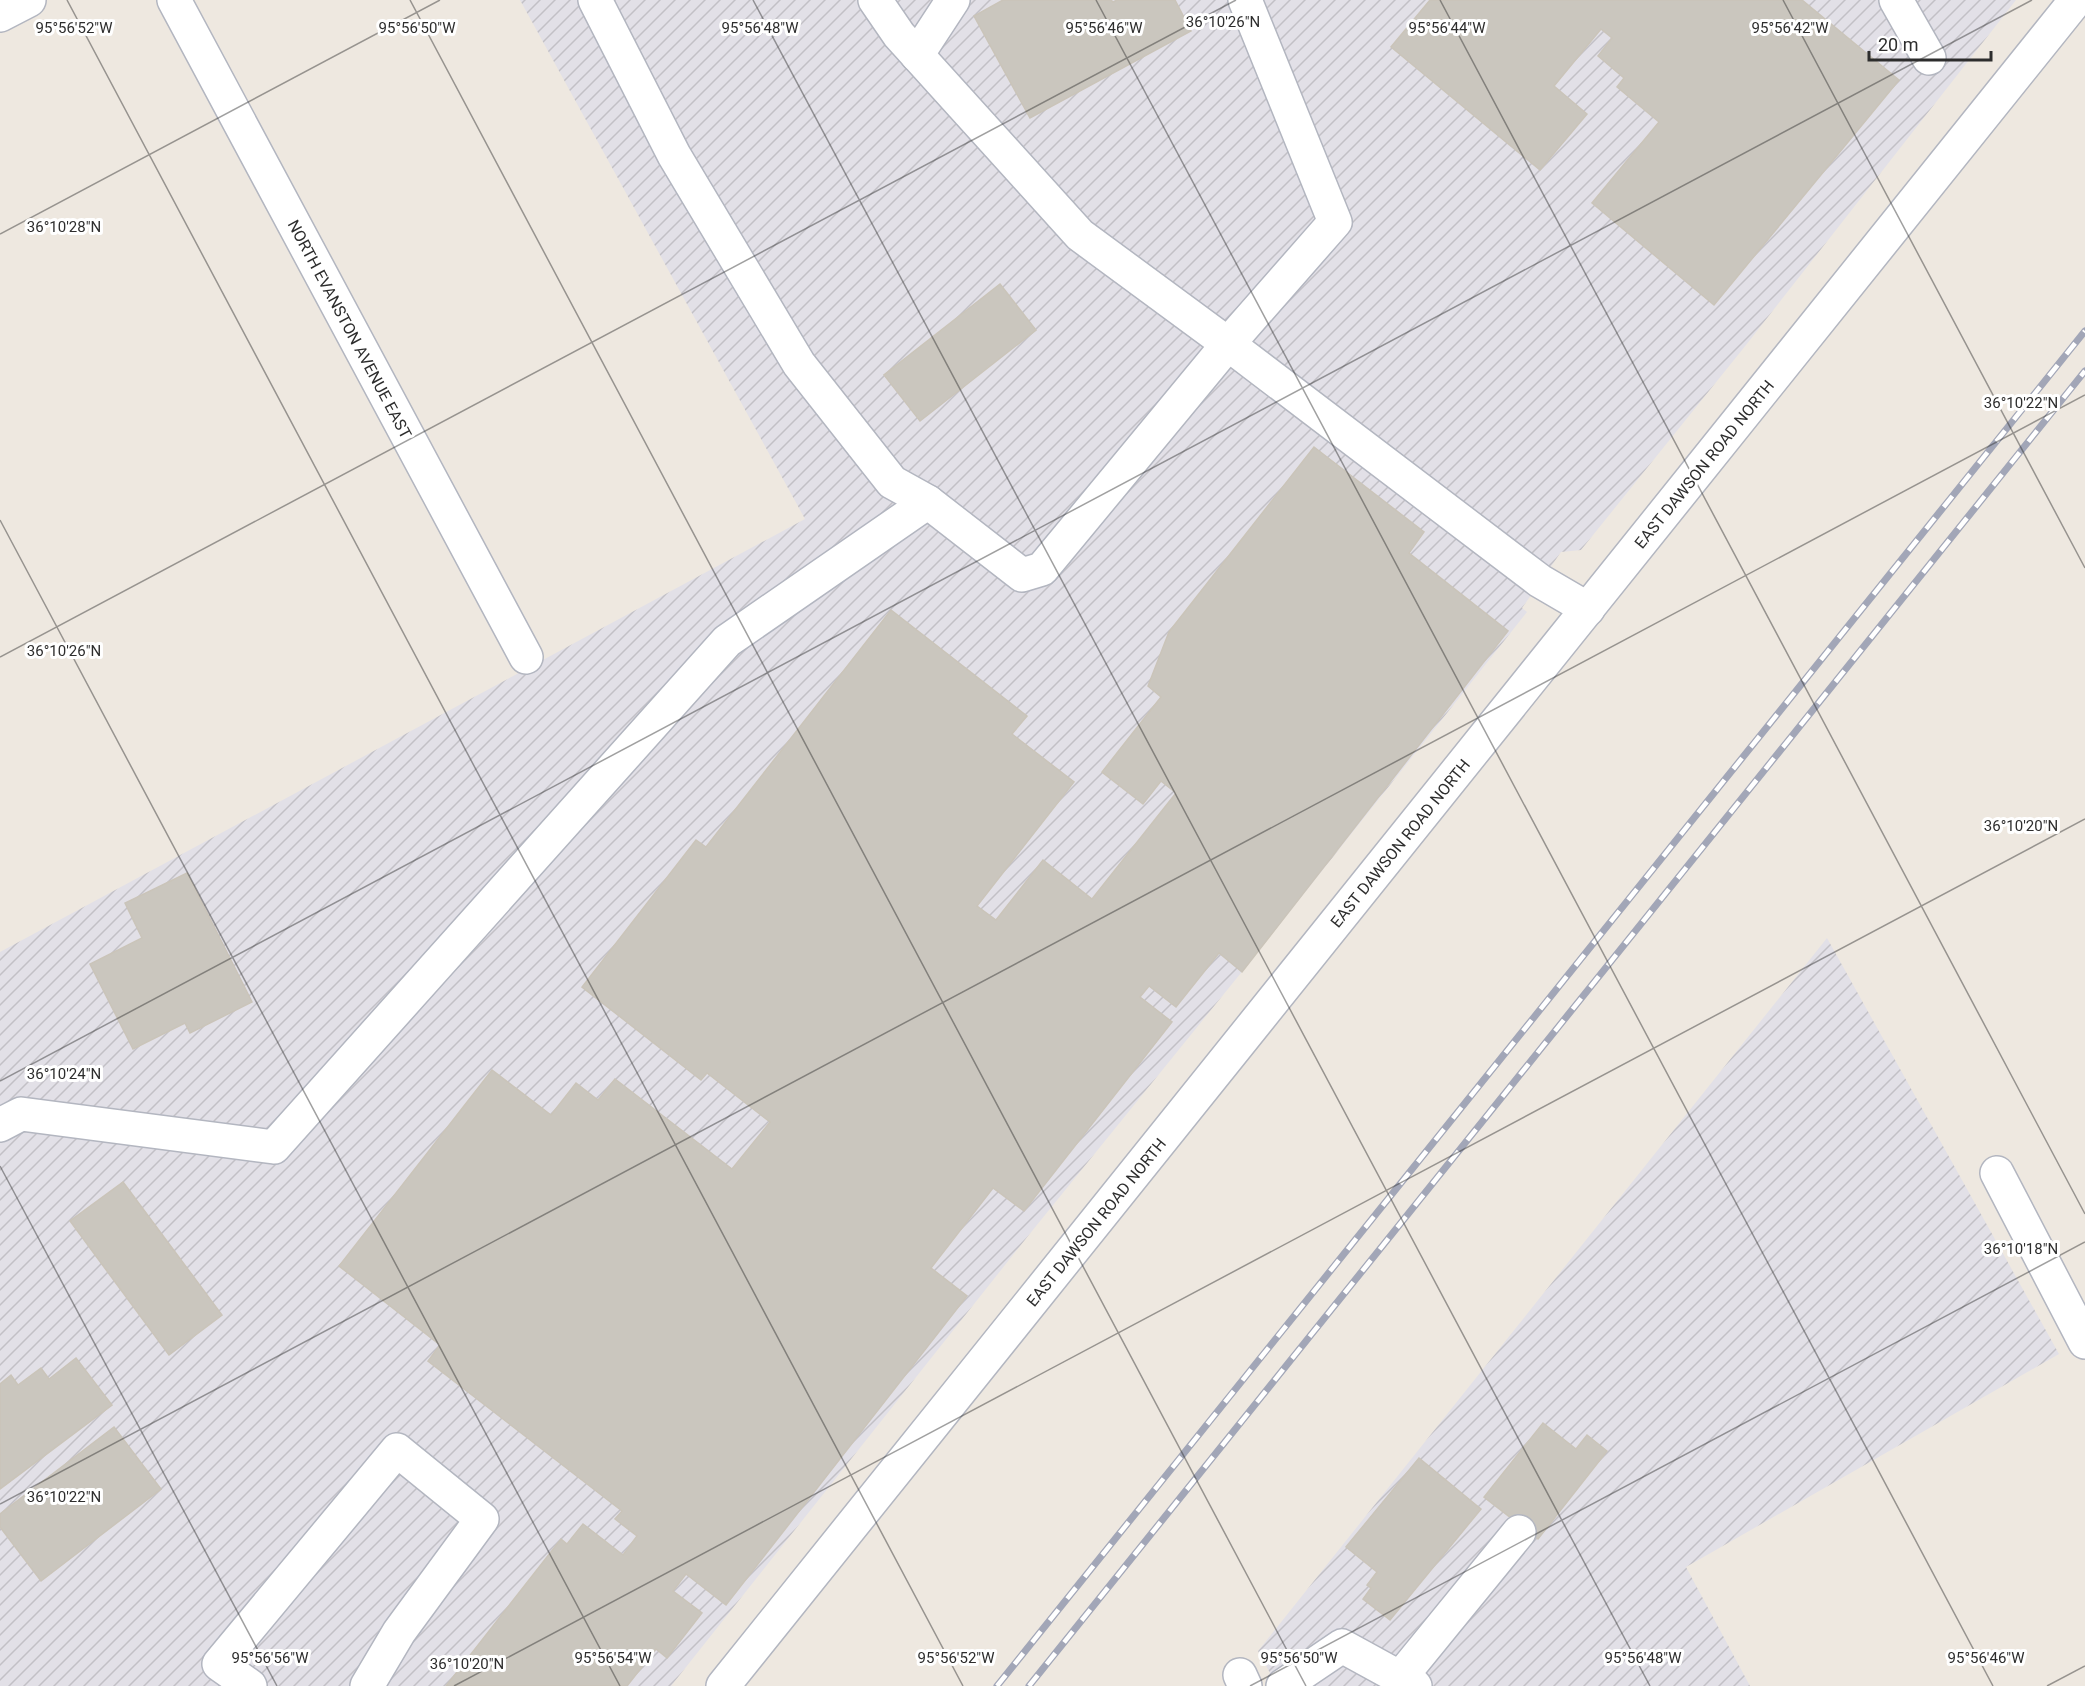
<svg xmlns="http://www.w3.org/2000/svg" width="2085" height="1686" viewBox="0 0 2085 1686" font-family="Roboto,sans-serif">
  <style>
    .industrial { fill: url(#industrial-furrows) }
    .building { fill: #cac6be; stroke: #cac4b9; stroke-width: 1.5 }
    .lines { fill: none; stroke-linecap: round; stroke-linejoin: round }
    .minor-casing { stroke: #b3b6c0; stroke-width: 36 }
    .minor { stroke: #fff; stroke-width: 33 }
    .rail-casing { stroke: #a2a6b7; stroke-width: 7 }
    .rail { stroke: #fff; stroke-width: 4.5; stroke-dasharray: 14; stroke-linecap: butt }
    .ticks { fill: none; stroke: #2d2d2d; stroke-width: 1.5; stroke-opacity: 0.45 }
    .labels { text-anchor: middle; stroke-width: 6; stroke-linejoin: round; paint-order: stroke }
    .street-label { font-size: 16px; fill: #2d2d2d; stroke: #fff }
    .ticks-label { font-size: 15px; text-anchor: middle; fill: #2d2d2d; stroke: #fff; stroke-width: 6; stroke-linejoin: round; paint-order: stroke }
  </style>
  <defs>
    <pattern id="industrial-furrows" width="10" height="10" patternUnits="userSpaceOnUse" patternTransform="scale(1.5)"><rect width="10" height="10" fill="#e2e0e7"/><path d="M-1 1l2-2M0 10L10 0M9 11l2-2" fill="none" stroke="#c2c0c6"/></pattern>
  </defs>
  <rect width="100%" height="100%" fill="#eee8e0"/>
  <!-- industrial -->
  <g class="industrial">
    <path d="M520,0H2016L1746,345L1581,550L1561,552L1522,608L1527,612L1249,963L1028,1236L671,1686H0V952L805,519Z"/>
    <path d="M1827,938L2059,1354L1686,1567L1750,1686H1277L1258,1651Z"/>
  </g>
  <!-- building -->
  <g class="building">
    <path d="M1003,0H1111L1113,2L1117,0H1175L1191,31L1030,118L974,16Z"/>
    <path d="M1430,0H1802L1899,80L1714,305L1592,203L1659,122L1617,87L1624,78L1598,56L1612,38L1601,29L1554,86L1587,114L1540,170L1391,47Z"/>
    <path d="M1000,284L1036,330L920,421L884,375Z"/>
    <path d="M1314,447L1424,532L1409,553L1508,631L1242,972L1219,953L1176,1007L1149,986L1140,997L1172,1022L1024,1211L993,1188L931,1268L967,1296L726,1605L686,1574L673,1591L702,1613L667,1658L656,1649L627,1686H446L561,1539L567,1544L583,1524L623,1555L637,1536L615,1519L622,1511L428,1361L440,1345L339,1266L492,1070L551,1115L576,1083L598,1100L615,1079L732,1169L770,1122L707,1073L701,1080L582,987L696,840L706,847L891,610L1027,716L1012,734L1074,782L977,906L996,920L1043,860L1092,899L1176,793L1161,781L1143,804L1102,772L1161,697L1148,686L1169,632Z"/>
    <path d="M187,873L252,1002L190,1033L185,1023L133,1049L90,964L142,938L125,903Z"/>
    <path d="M123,1182L222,1315L169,1355L70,1221Z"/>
    <path d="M76,1358L112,1405L0,1489V1384L11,1375L18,1385L41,1368L49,1379Z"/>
    <path d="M1543,1423L1576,1449L1587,1435L1607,1451L1538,1539L1484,1497Z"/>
    <path d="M114,1427L161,1489L41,1581L0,1527V1514Z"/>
    <path d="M1419,1458L1481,1509L1390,1620L1363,1599L1371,1588L1367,1585L1377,1572L1346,1547Z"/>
  </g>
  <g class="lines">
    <defs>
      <g id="minor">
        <path d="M174,0L526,657"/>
        <path d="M595,0L674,155L799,364L892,482L928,502L1022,575L1042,569L1228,344L1335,222L1245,0"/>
        <path d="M875,0L899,35L1080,235L1228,344L1540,581L1588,609"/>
        <path d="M1896,0L1929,58"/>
        <path d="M0,15L29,0"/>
        <path d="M917,55L953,0"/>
        <path d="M0,1125L21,1114L274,1147L727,641L928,502"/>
        <path d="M1997,1173L2085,1342"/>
        <path d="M1240,1675L1245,1686"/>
        <path d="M1400,1678L1519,1532"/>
        <path d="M250,1686L219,1664L397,1450L482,1519L399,1632L367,1686"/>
        <path d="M723,1686L2076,0"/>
        <path d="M1283,1686L1342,1646L1415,1686"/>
      </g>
    </defs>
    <!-- minor casing -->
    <use href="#minor" class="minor-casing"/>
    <!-- minor -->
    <use href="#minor" class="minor"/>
    <defs>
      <g id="rail">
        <path d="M997,1686L2085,331"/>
        <path d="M1029,1686L2085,371"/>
      </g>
    </defs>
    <!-- rail casing -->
    <use href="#rail" class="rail-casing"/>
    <!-- rail -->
    <use href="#rail" class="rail"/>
  </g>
  <!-- ticks -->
  <path class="ticks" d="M67,0L963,1686M410,0L1306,1686M753,0L1650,1686M1096,0L1993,1686M1440,0L2085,1214M1783,0L2085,568M0,234L440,0M0,520L620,1686M0,657L1236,0M0,1081L2032,0M0,1166L277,1686M0,1504L2085,395M454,1686L2085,819M1250,1686L2085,1242M2047,1686L2085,1666"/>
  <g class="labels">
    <!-- street labels -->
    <g class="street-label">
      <text transform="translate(350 329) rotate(62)" y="6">NORTH EVANSTON AVENUE EAST</text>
      <text transform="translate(1704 464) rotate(-51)" y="6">EAST DAWSON ROAD NORTH</text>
      <text transform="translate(1400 843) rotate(-51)" y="6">EAST DAWSON ROAD NORTH</text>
      <text transform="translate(1096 1222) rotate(-51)" y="6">EAST DAWSON ROAD NORTH</text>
    </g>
  </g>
  <g class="ticks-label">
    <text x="1223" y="27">36°10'26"N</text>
    <text x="74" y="33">95°56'52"W</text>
    <text x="417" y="33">95°56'50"W</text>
    <text x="760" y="33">95°56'48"W</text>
    <text x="1104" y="33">95°56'46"W</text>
    <text x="1447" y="33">95°56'44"W</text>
    <text x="1790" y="33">95°56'42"W</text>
    <text x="64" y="232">36°10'28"N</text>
    <text x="2021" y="408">36°10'22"N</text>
    <text x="64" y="656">36°10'26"N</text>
    <text x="2021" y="831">36°10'20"N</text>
    <text x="64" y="1079">36°10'24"N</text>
    <text x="2021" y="1254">36°10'18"N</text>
    <text x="64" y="1502">36°10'22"N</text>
    <text x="270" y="1663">95°56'56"W</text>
    <text x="613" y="1663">95°56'54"W</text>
    <text x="956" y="1663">95°56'52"W</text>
    <text x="1299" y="1663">95°56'50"W</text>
    <text x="1643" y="1663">95°56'48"W</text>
    <text x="1986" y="1663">95°56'46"W</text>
    <text x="467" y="1669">36°10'20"N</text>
  </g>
  <!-- scale -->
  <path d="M1869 51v9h122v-9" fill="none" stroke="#2d2d2d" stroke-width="3"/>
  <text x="1878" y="51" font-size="18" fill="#2d2d2d" stroke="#ffffff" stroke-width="4.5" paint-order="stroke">20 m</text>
</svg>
